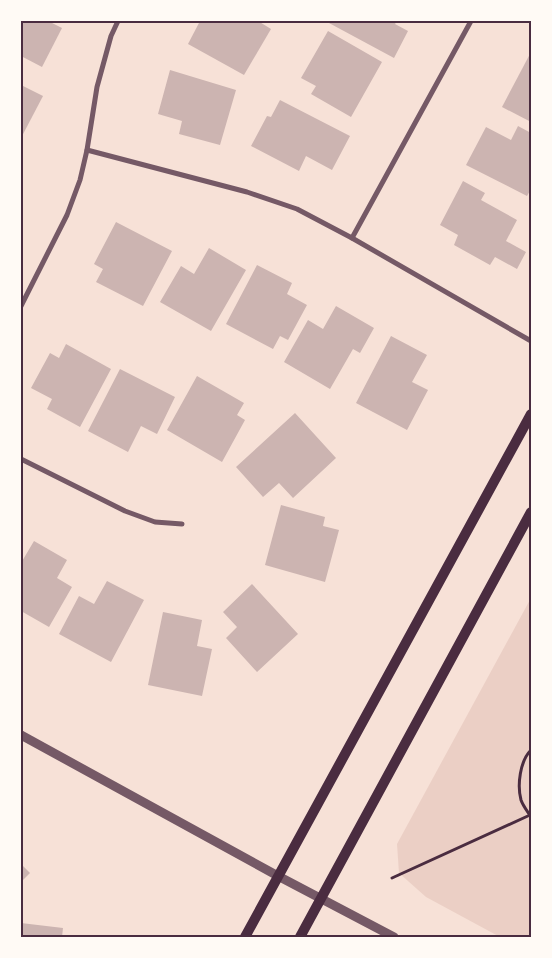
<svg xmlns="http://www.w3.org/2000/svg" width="552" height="958" viewBox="0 0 552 958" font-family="Raleway,sans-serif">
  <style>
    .green { fill: #ebcfc5 }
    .building { fill: #ccb4b1 }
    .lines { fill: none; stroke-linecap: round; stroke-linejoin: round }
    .path { stroke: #4a2c40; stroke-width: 3 }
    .minor { stroke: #755966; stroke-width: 5 }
    .tertiary { stroke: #755966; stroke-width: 9 }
    .secondary { stroke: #4a2c40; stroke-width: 10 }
    .neatline { fill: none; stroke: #4a2c40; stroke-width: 2 }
  </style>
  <rect width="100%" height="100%" fill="#f7e1d7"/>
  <!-- green -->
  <path class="green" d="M531,598V937H500L426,897L399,873L397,844Z"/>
  <!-- building -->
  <g class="building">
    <path d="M21,21H48L62,28L42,67L21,56Z"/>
    <path d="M200,21H258L271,29L244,75L188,44Z"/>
    <path d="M330,21H397L395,24L408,31L394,58L329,23Z"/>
    <path d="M328,31L382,62L351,117L311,94L316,86L301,78Z"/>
    <path d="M531,52V122L502,107Z"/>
    <path d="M170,70L236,90L220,145L179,134L182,121L158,114Z"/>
    <path d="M21,85L43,96L21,138Z"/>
    <path d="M280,100L350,136L332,170L306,156L299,171L251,146L267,116L271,117Z"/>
    <path d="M518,126L531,133V189L527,196L466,165L486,127L511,140Z"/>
    <path d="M463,181L485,193L481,200L517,220L506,241L526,252L517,269L495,257L490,265L454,245L458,235L440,225Z"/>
    <path d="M116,222L172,251L143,306L96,282L103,269L94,264Z"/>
    <path d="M209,248L246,270L211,331L160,302L181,266L194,274Z"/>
    <path d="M257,265L292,283L287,294L307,305L288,340L280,336L273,349L226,324Z"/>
    <path d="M336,306L374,328L360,353L353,349L330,389L284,362L308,320L323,329Z"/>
    <path d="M391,336L427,355L412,382L428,390L407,430L356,403Z"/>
    <path d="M66,344L111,369L80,427L47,409L52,399L31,388L50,353L59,358Z"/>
    <path d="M120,369L175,397L157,434L141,426L128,452L88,431Z"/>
    <path d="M197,376L244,403L237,415L245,420L222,462L167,430Z"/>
    <path d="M295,413L336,458L293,498L279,483L263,497L236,467Z"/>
    <path d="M281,505L325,517L323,526L339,530L325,582L265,565Z"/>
    <path d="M34,541L67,560L57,578L72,587L49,627L21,611V563Z"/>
    <path d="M107,581L144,600L111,662L59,634L79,596L94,604Z"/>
    <path d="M252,584L298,634L257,672L226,638L237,627L223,612Z"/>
    <path d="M163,612L202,620L197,646L212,649L202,696L148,685Z"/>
    <path d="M21,864L30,873L21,882Z"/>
    <path d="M21,923L63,928L62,937H21Z"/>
  </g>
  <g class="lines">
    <!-- path -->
    <g class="path">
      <path d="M531,750C520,761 517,785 521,800C523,806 528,812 531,817"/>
      <path d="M392,878L530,815"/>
    </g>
    <!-- minor -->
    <g class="minor">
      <path d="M87,150L247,192L297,209L352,238L531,341"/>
      <path d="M352,238L471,21"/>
      <path d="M21,306L67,215L80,180L87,150L97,87L111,36L118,21"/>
      <path d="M21,459L125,511L155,522L182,524"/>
    </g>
    <!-- tertiary -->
    <path class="tertiary" d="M21,735L278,876L394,937"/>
    <!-- secondary -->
    <g class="secondary">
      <path d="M245,937L531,414"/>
      <path d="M300,937L531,512"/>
    </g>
  </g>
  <!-- border -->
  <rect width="552" height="958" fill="none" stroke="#fffaf5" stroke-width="45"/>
  <rect x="22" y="22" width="508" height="914" class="neatline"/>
</svg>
